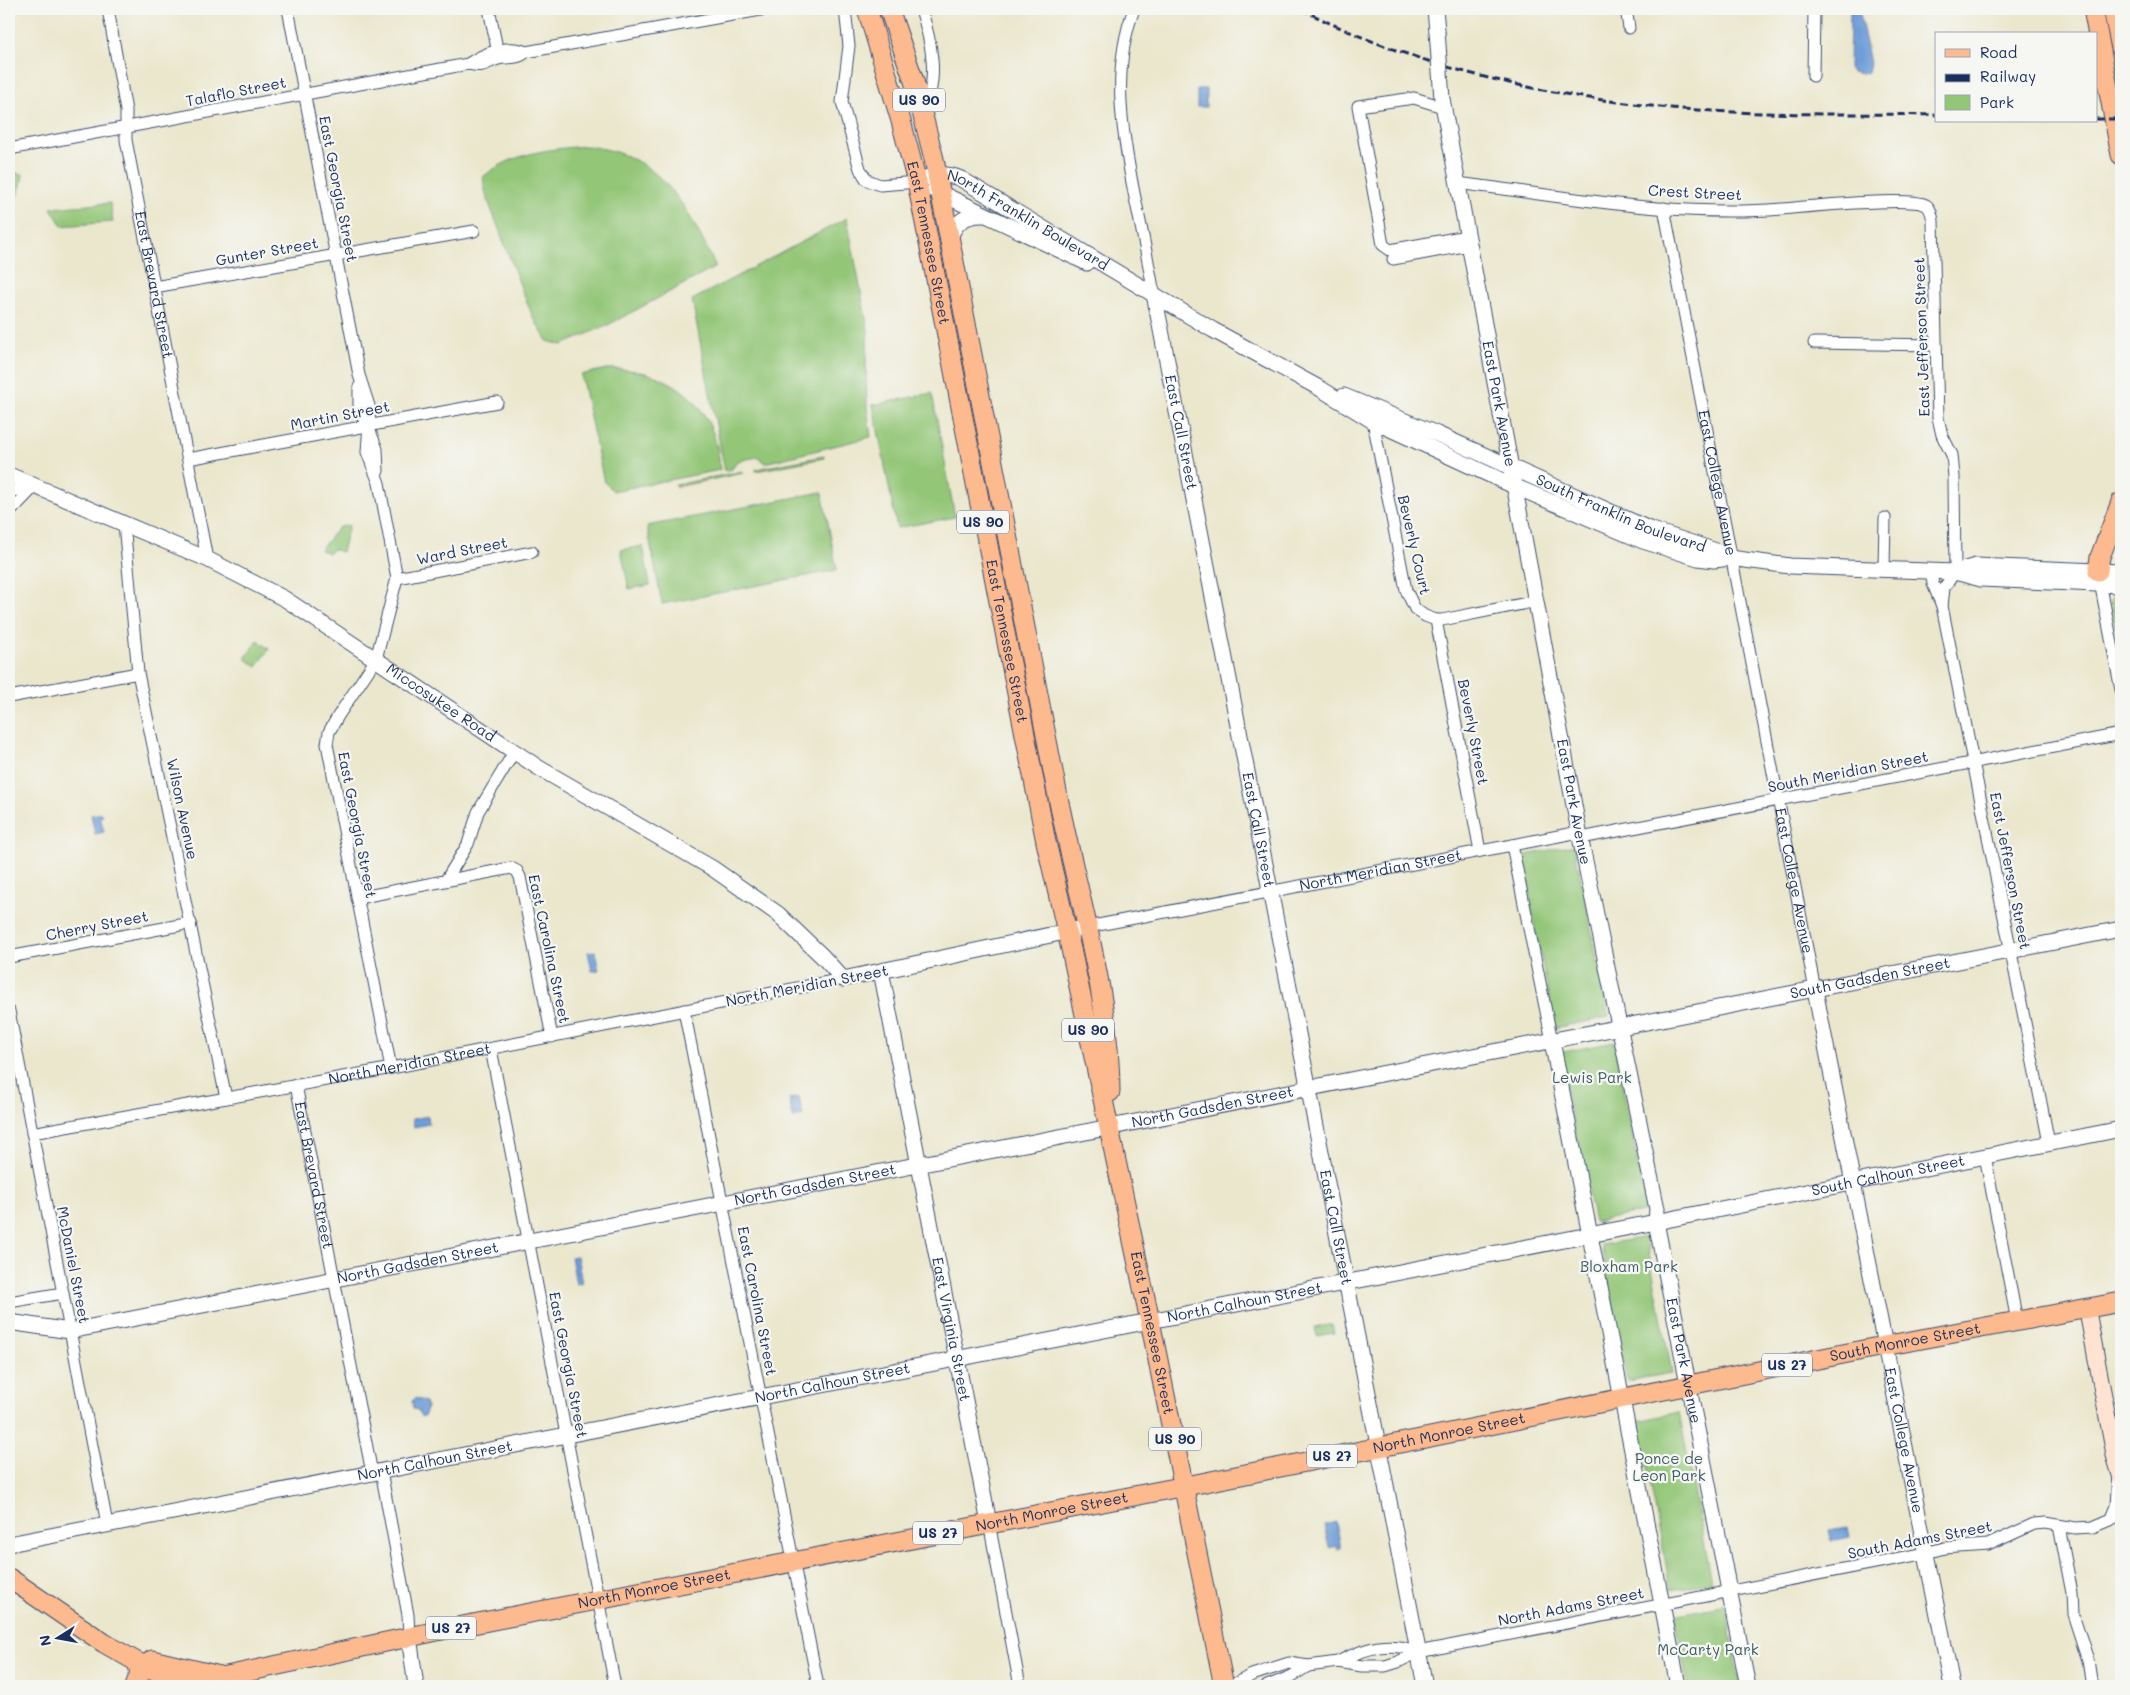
<svg xmlns="http://www.w3.org/2000/svg" width="2130" height="1695" viewBox="0 0 2130 1695" font-family="Mali,sans-serif">
  <style>
    .green { fill: #93c677; stroke: #577a6a }
    .water { fill: #6f9ed8; stroke: #45669b }
    .lines { fill: none; stroke-linecap: round; stroke-linejoin: round }
    .minor-casing { stroke: #3a4b6f; stroke-width: 13 }
    .tertiary-casing { stroke: #3a4b6f; stroke-width: 17 }
    .secondary-casing { stroke: #3a4b6f; stroke-width: 18 }
    .primary-casing { stroke: #3a4b6f; stroke-width: 21 }
    .minor { stroke: #fff; stroke-width: 11 }
    .tertiary { stroke: #fff; stroke-width: 15 }
    .secondary { stroke: #fee3d2; stroke-width: 16 }
    .primary { stroke: #fcba8e; stroke-width: 19 }
    .rail { stroke: #1b2f5e; stroke-width: 3; stroke-dasharray: 8 4; stroke-linecap: butt }
    .tertiary-bridge-casing { stroke: #3a4b6f; stroke-width: 17; stroke-linecap: butt }
    .tertiary-bridge { stroke: #fff; stroke-width: 15 }
    .labels { text-anchor: middle; stroke-width: 4.5; stroke-linejoin: round; paint-order: stroke }
    .shield { fill: #f6f6f2; stroke: #5d6b8a; stroke-width: 1 }
    .shield-label { font-size: 14px; font-weight: bold; fill: #1b2f5e }
    .street-label { font-size: 15px; fill: #1b2f5e; stroke: #f6f6f2 }
    .park-label { font-size: 15px; fill: #3f5c66; stroke: #f6f6f2 }
  </style>
  <rect width="100%" height="100%" fill="#f6f6f2"/>
  <filter id="ink" filterUnits="userSpaceOnUse"><feTurbulence type="fractalNoise" baseFrequency=".02" numOctaves="2"/><feDisplacementMap in="SourceGraphic" scale="10" xChannelSelector="R" yChannelSelector="G"/><feConvolveMatrix kernelMatrix="1 2 1 2 8 2 1 2 1" color-interpolation-filters="sRGB"/></filter>
  <filter id="wash" filterUnits="userSpaceOnUse"><feTurbulence type="fractalNoise" baseFrequency=".0096" numOctaves="4" result="noise"/><feDisplacementMap in="SourceGraphic" scale="20" xChannelSelector="R" yChannelSelector="G"/><feGaussianBlur stdDeviation="1.12" result="paint"/><feColorMatrix in="noise" values="0 0 0 0 0 0 0 0 0 0 0 0 0 0 0 0 0 1.4 0 .05"/><feComposite in="paint" operator="in"/></filter>
  <g filter="url(#wash)">
    <rect width="100%" height="100%" fill="#ebe7cd"/>
    <!-- green -->
    <g class="green">
      <path d="M2099,9H2107L2121,82V125Z"/>
      <path d="M585,146C661,153 686,205 716,267L608,325L562,345L547,341L533,317L523,293L486,195L483,177C511,153 550,149 585,146Z"/>
      <path d="M9,172L23,174L21,186L9,212Z"/>
      <path d="M110,203L113,222L62,226L51,208Z"/>
      <path d="M847,218L868,329L866,366L867,407L871,437L765,463L757,457L738,461L732,469L725,471L692,300Z"/>
      <path d="M606,369C670,367 717,403 720,470L613,491L604,482L581,375Z"/>
      <path d="M932,393L955,517L897,528L873,405Z"/>
      <path d="M824,456V458L756,471V469Z"/>
      <path d="M743,471V473L676,487L675,485Z"/>
      <path d="M822,492L837,570L662,604L647,526Z"/>
      <path d="M349,525L342,552L333,549L329,553L320,550L339,527Z"/>
      <path d="M643,546L650,585L629,589L621,550Z"/>
      <path d="M2121,592V651L2110,601L2114,593Z"/>
      <path d="M258,640L269,649L257,667L245,658Z"/>
      <path d="M1574,845L1609,1017L1555,1028L1521,856Z"/>
      <path d="M1614,1042L1647,1211L1594,1222L1558,1053Z"/>
      <path d="M1646,1237L1672,1373L1627,1381L1601,1245Z"/>
      <path d="M1332,1324L1334,1333L1317,1336L1315,1328Z"/>
      <path d="M1679,1412L1712,1582L1671,1590L1638,1421Z"/>
      <path d="M1726,1605L1741,1686H1688L1674,1615Z"/>
    </g>
    <!-- water -->
    <g class="water">
      <path d="M1850,9H1859L1870,63L1868,72L1862,74L1852,72L1849,68Z"/>
      <rect x="1197" y="89" width="9" height="18"/>
      <path d="M102,813L103,816L100,817L104,832L95,834L91,815Z"/>
      <path d="M595,951L599,970L592,971L588,952Z"/>
      <path d="M799,1097L803,1116L793,1118L789,1099Z"/>
      <path d="M428,1116L429,1124L414,1127L412,1119Z"/>
      <path d="M577,1256L582,1283L576,1284L571,1257Z"/>
      <path d="M416,1398L425,1402L427,1407L425,1415L421,1417L418,1410L413,1409L412,1401Z"/>
      <path d="M1336,1522L1341,1548L1337,1549V1546L1329,1548L1324,1525Z"/>
      <path d="M1848,1527L1850,1537L1832,1541L1830,1530Z"/>
    </g>
  </g>
  <g filter="url(#ink)">
    <g class="lines">
      <defs>
        <g id="minor">
          <path id="s1" d="M108,9L126,111V140L207,559"/>
          <path d="M288,9L359,375L370,409L367,452L379,483L397,578L376,659L338,716L329,732L327,744L391,1068"/>
          <path d="M489,9L499,58"/>
          <path d="M845,9L849,46L842,102L860,169L867,180L880,185L917,182"/>
          <path d="M921,9C931,41 940,79 923,111"/>
          <path d="M1134,9C1111,70 1122,131 1134,193C1141,226 1148,260 1154,294"/>
          <path d="M1626,9L1629,28"/>
          <path d="M468,64C488,69 487,60 503,58C512,57 518,59 526,52L766,9"/>
          <path d="M1813,76L1814,9"/>
          <path d="M1443,107L1414,98L1358,106L1383,245L1390,250L1467,236"/>
          <path d="M9,149L468,64C483,54 508,43 526,52"/>
          <path d="M1457,183C1564,196 1673,218 1782,209C1806,207 1909,196 1926,205C1931,208 1932,216 1933,221L1938,418L1942,435L1952,455L1954,477L1955,572L1944,588L1942,606"/>
          <path id="s2" d="M1664,208L1815,990"/>
          <path d="M1393,259L1469,245"/>
          <path d="M154,287L474,231"/>
          <path d="M1814,343L1936,345"/>
          <path d="M359,387V411L368,426L377,449L378,471"/>
          <path d="M1373,421L1406,590L1415,609L1425,616L1436,620H1442L1537,601"/>
          <path d="M188,459L497,402"/>
          <path d="M9,492L35,486"/>
          <path d="M9,513L35,486"/>
          <path d="M124,524L138,673L226,1098"/>
          <path d="M1884,569L1885,518"/>
          <path d="M1931,571L1933,584L1942,606L2049,1143"/>
          <path d="M2099,577L2121,690"/>
          <path d="M397,578L532,552"/>
          <path d="M1436,620L1480,851"/>
          <path d="M9,697L138,673"/>
          <path d="M1581,838L2121,734"/>
          <path d="M1512,845L1552,1041"/>
          <path d="M446,880L468,844L478,812L514,752"/>
          <path d="M357,898L511,868L517,871L520,877L552,1037"/>
          <path id="s3" d="M1088,927L1579,832"/>
          <path d="M9,957L191,923"/>
          <path d="M684,1010L818,1686"/>
          <path d="M9,1011L107,1524"/>
          <path d="M491,1049L615,1686"/>
          <path id="s4" d="M296,1085L372,1473"/>
          <path id="s5" d="M32,1133L376,1071L843,979"/>
          <path d="M1985,1156L2017,1321"/>
          <path d="M9,1302L63,1293"/>
          <path d="M381,1471L408,1615L409,1637"/>
          <path d="M2112,1518L2117,1506L2119,1472"/>
          <path d="M989,1523L1020,1686"/>
          <path d="M2059,1526L2072,1593L2073,1614L2088,1660L2092,1686"/>
          <path d="M1338,1662C1365,1648 1389,1640 1418,1652"/>
          <path d="M1230,1686L1252,1675L1289,1663L1308,1666L1338,1662L1362,1666H1385L1398,1662L1418,1652L1926,1553L1944,1548L1988,1545L2034,1524L2046,1523L2075,1528L2093,1527L2121,1515"/>
          <path d="M1267,1686L1292,1676L1308,1666"/>
        </g>
        <g id="tertiary">
          <path d="M1435,9L1437,31"/>
          <path id="s6" d="M1442,99L1579,832L1657,1209L1656,1222L1748,1686"/>
          <path id="s7" d="M917,182C932,174 945,172 961,179L1213,330L1321,389L1373,421L1516,487L1643,541L1698,558L1714,560L1730,558"/>
          <path d="M934,190L1087,263"/>
          <path d="M950,242C952,223 966,214 984,215"/>
          <path id="s8" d="M1154,294L1425,1686"/>
          <path id="s9" d="M1344,396L1437,434L1649,529L1716,551L1730,558L1790,566L1955,572L1981,579L2121,585"/>
          <path id="s10" d="M9,475L207,559L285,599L539,768L712,868L778,914L823,957L843,979L1088,927"/>
          <path d="M1955,572L1976,566L2121,572"/>
          <path id="s11" d="M881,971L989,1523"/>
          <path id="s12" d="M1815,990L1952,1686"/>
          <path d="M1552,1041L1678,1686"/>
          <path id="s13" d="M9,1322L70,1331L2121,929"/>
          <path id="s14" d="M9,1544L1656,1222L2121,1129"/>
          <path d="M409,1637L416,1686"/>
        </g>
        <path id="secondary" d="M2087,1309L2115,1457L2121,1477"/>
        <g id="primary">
          <path id="s15" d="M867,9L901,121L917,182L1046,842L1071,949L1150,1321L1224,1686"/>
          <path d="M889,9L914,81L934,159C975,370 1016,581 1057,792C1076,891 1110,990 1110,1092"/>
          <path d="M2093,9L2121,155"/>
          <path d="M2113,9L2121,48"/>
          <path d="M2098,571L2100,557L2121,502"/>
          <path d="M9,1578L104,1643L137,1662L187,1685"/>
          <path d="M152,1660L220,1676"/>
          <path d="M135,1686L140,1673L137,1662"/>
          <path id="s16" d="M180,1686L442,1630L1201,1483L1873,1348L2121,1302"/>
        </g>
      </defs>
      <!-- minor casing -->
      <use href="#minor" class="minor-casing"/>
      <!-- tertiary casing -->
      <use href="#tertiary" class="tertiary-casing"/>
      <!-- secondary casing -->
      <use href="#secondary" class="secondary-casing"/>
      <!-- primary casing -->
      <use href="#primary" class="primary-casing"/>
      <!-- minor -->
      <use href="#minor" class="minor"/>
      <!-- tertiary -->
      <use href="#tertiary" class="tertiary"/>
      <!-- secondary -->
      <use href="#secondary" class="secondary"/>
      <!-- primary -->
      <use href="#primary" class="primary"/>
      <!-- rail -->
      <g class="rail">
        <path d="M1301,9C1416,68 1543,96 1671,108C1759,116 1848,113 1936,115"/>
        <path d="M2096,119H2121"/>
      </g>
      <defs>
        <path id="tertiary-bridge" d="M1437,31L1442,99"/>
      </defs>
      <!-- tertiary-bridge casing -->
      <use href="#tertiary-bridge" class="tertiary-bridge-casing"/>
      <!-- tertiary-bridge -->
      <use href="#tertiary-bridge" class="tertiary-bridge"/>
    </g>
  </g>
  <g class="labels">
    <!-- shield labels -->
    <g class="shield">
      <rect x="893" y="88.5" width="52" height="23" rx="4"/>
      <rect x="957" y="510.5" width="52" height="23" rx="4"/>
      <rect x="1062" y="1018.5" width="52" height="23" rx="4"/>
      <rect x="1762" y="1353.5" width="50" height="23" rx="4"/>
      <rect x="1149" y="1427.5" width="52" height="23" rx="4"/>
      <rect x="1307" y="1444.5" width="50" height="23" rx="4"/>
      <rect x="913" y="1521.5" width="50" height="23" rx="4"/>
      <rect x="426" y="1616.5" width="50" height="23" rx="4"/>
    </g>
    <g class="shield-label">
      <text x="919" y="105">US 90</text>
      <text x="983" y="527">US 90</text>
      <text x="1088" y="1035">US 90</text>
      <text x="1787" y="1370">US 27</text>
      <text x="1175" y="1444">US 90</text>
      <text x="1332" y="1461">US 27</text>
      <text x="938" y="1538">US 27</text>
      <text x="451" y="1633">US 27</text>
    </g>
    <!-- street labels -->
    <g class="street-label">
      <text transform="translate(236 92) rotate(-11)" y="5">Talaflo Street</text>
      <text transform="translate(338 189) rotate(79)" y="5">East Georgia Street</text>
      <text transform="translate(1695 193) rotate(3)" y="5">Crest Street</text>
      <text dy="5" stroke="none"><textPath href="#s7" startOffset="124">North Franklin Boulevard</textPath></text>
      <text dy="5" stroke="none"><textPath href="#s15" startOffset="242">East Tennessee Street</textPath></text>
      <text transform="translate(267 252) rotate(-10)" y="5">Gunter Street</text>
      <text dy="5" stroke="none"><textPath href="#s1" startOffset="280">East Brevard Street</textPath></text>
      <text transform="translate(1922 337) rotate(-92)" y="5">East Jefferson Street</text>
      <text dy="5" stroke="none"><textPath href="#s6" startOffset="310">East Park Avenue</textPath></text>
      <text transform="translate(340 416) rotate(-11)" y="5">Martin Street</text>
      <text dy="5" stroke="none"><textPath href="#s8" startOffset="141">East Call Street</textPath></text>
      <text dy="5" stroke="none"><textPath href="#s2" startOffset="280">East College Avenue</textPath></text>
      <text dy="5" stroke="none"><textPath href="#s9" startOffset="301">South Franklin Boulevard</textPath></text>
      <text transform="translate(1414 545) rotate(77)" y="5">Beverly Court</text>
      <text transform="translate(462 551) rotate(-11)" y="5">Ward Street</text>
      <text dy="5" stroke="none"><textPath href="#s15" startOffset="648">East Tennessee Street</textPath></text>
      <text dy="5" stroke="none"><textPath href="#s10" startOffset="490">Miccosukee Road</textPath></text>
      <text transform="translate(1473 732) rotate(79)" y="5">Beverly Street</text>
      <text transform="translate(1848 772) rotate(-11)" y="5">South Meridian Street</text>
      <text dy="5" stroke="none"><textPath href="#s6" startOffset="715">East Park Avenue</textPath></text>
      <text transform="translate(182 809) rotate(78)" y="5">Wilson Avenue</text>
      <text transform="translate(357 825) rotate(79)" y="5">East Georgia Street</text>
      <text dy="5" stroke="none"><textPath href="#s8" startOffset="546">East Call Street</textPath></text>
      <text dy="5" stroke="none"><textPath href="#s3" startOffset="298">North Meridian Street</textPath></text>
      <text transform="translate(2010 871) rotate(79)" y="5">East Jefferson Street</text>
      <text dy="5" stroke="none"><textPath href="#s2" startOffset="685">East College Avenue</textPath></text>
      <text transform="translate(97 926) rotate(-11)" y="5">Cherry Street</text>
      <text transform="translate(549 949) rotate(78)" y="5">East Carolina Street</text>
      <text dy="5" stroke="none"><textPath href="#s13" startOffset="1896">South Gadsden Street</textPath></text>
      <text transform="translate(807 986) rotate(-11)" y="5">North Meridian Street</text>
      <text dy="5" stroke="none"><textPath href="#s5" startOffset="384">North Meridian Street</textPath></text>
      <text dy="5" stroke="none"><textPath href="#s13" startOffset="1226">North Gadsden Street</textPath></text>
      <text dy="5" stroke="none"><textPath href="#s14" startOffset="1915">South Calhoun Street</textPath></text>
      <text dy="5" stroke="none"><textPath href="#s4" startOffset="92">East Brevard Street</textPath></text>
      <text dy="5" stroke="none"><textPath href="#s13" startOffset="821">North Gadsden Street</textPath></text>
      <text dy="5" stroke="none"><textPath href="#s8" startOffset="951">East Call Street</textPath></text>
      <text dy="5" stroke="none"><textPath href="#s13" startOffset="416">North Gadsden Street</textPath></text>
      <text transform="translate(73 1265) rotate(79)" y="5">McDaniel Street</text>
      <text transform="translate(757 1301) rotate(79)" y="5">East Carolina Street</text>
      <text dy="5" stroke="none"><textPath href="#s14" startOffset="1259">North Calhoun Street</textPath></text>
      <text dy="5" stroke="none"><textPath href="#s11" startOffset="365">East Virginia Street</textPath></text>
      <text dy="5" stroke="none"><textPath href="#s15" startOffset="1355">East Tennessee Street</textPath></text>
      <text dy="5" stroke="none"><textPath href="#s16" startOffset="1759">South Monroe Street</textPath></text>
      <text dy="5" stroke="none"><textPath href="#s6" startOffset="1285">East Park Avenue</textPath></text>
      <text transform="translate(568 1365) rotate(79)" y="5">East Georgia Street</text>
      <text dy="5" stroke="none"><textPath href="#s14" startOffset="839">North Calhoun Street</textPath></text>
      <text dy="5" stroke="none"><textPath href="#s16" startOffset="1294">North Monroe Street</textPath></text>
      <text dy="5" stroke="none"><textPath href="#s12" startOffset="459">East College Avenue</textPath></text>
      <text dy="5" stroke="none"><textPath href="#s14" startOffset="434">North Calhoun Street</textPath></text>
      <text dy="5" stroke="none"><textPath href="#s16" startOffset="889">North Monroe Street</textPath></text>
      <text transform="translate(1920 1540) rotate(-11)" y="5">South Adams Street</text>
      <text dy="5" stroke="none"><textPath href="#s16" startOffset="484">North Monroe Street</textPath></text>
      <text transform="translate(1571 1607) rotate(-11)" y="5">North Adams Street</text>
    </g>
    <!-- park labels -->
    <g class="park-label">
      <text x="1592" y="1083">Lewis Park</text>
      <text x="1629" y="1272">Bloxham Park</text>
      <text x="1669" y="1464">Ponce de<tspan x="1669" dy="17">Leon Park</tspan></text>
      <text x="1708" y="1655">McCarty Park</text>
    </g>
  </g>
  <!-- margin -->
  <rect width="2130" height="1695" fill="none" stroke="#f6f6f2" stroke-width="30"/>
  <!-- legend -->
  <rect x="1935" y="32" width="162" height="90" fill="#f6f6f2" stroke="#9ea6b7"/>
  <rect x="1945" y="49" width="25" height="8" fill="#fcba8e" stroke="#9ea6b7"/>
  <text x="1980" y="58" font-size="15" fill="#1b2f5e">Road</text>
  <rect x="1945" y="74" width="25" height="8" fill="#1b2f5e" stroke="#9ea6b7"/>
  <text x="1980" y="82" font-size="15" fill="#1b2f5e">Railway</text>
  <rect x="1945" y="95" width="25" height="15" fill="#93c677" stroke="#9ea6b7"/>
  <text x="1980" y="108" font-size="15" fill="#1b2f5e">Park</text>
  <!-- north arrow -->
  <g transform="translate(58 1638) rotate(259)" stroke="#f6f6f2" stroke-width="4" paint-order="stroke">
  <path d="M0-4L9 19L0 12L-9 19Z" fill="#1b2f5e"/>
  <text y="-8" font-size="14" font-weight="bold" text-anchor="middle" fill="#1b2f5e">N</text>
  </g>
</svg>
